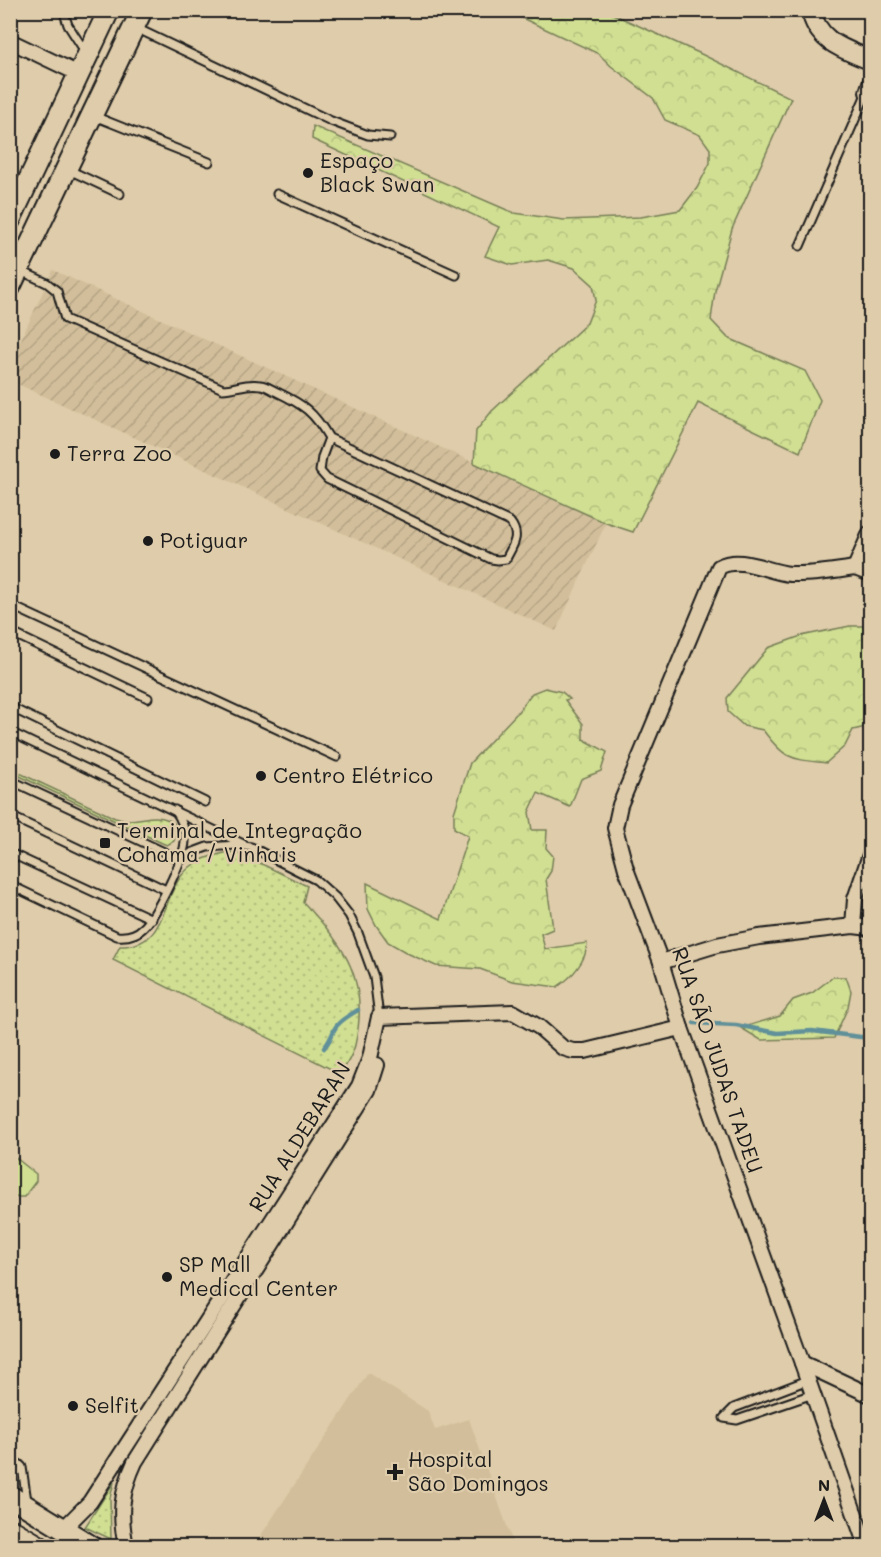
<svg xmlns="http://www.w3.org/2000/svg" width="881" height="1557" viewBox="0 0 881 1557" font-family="Mali,sans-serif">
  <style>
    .built { fill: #d2be9a }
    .industrial { fill: url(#industrial-furrows) }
    .grass { fill: url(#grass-dots); stroke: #767e57; stroke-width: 1.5 }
    .forest { fill: url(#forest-crowns); stroke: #767e57; stroke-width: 1.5 }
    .garden { fill: #d0df92; stroke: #767e57; stroke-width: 1.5 }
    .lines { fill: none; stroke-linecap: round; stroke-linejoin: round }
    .stream { stroke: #619099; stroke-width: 4.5 }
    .service-casing { stroke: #1c1c1c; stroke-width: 11 }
    .minor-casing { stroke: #1c1c1c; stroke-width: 18 }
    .secondary-casing { stroke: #1c1c1c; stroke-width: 22 }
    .primary-casing { stroke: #1c1c1c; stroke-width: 24 }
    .service { stroke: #dfccaa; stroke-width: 7 }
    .minor { stroke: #dfccaa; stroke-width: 14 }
    .secondary { stroke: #dfccaa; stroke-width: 18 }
    .primary { stroke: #dfccaa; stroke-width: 20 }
    .poi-dot { fill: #1c1c1c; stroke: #dfccaa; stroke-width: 2 }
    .labels { text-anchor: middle; stroke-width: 4.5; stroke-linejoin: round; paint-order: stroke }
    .poi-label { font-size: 21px; fill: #1c1c1c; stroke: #dfccaa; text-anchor: start }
    .street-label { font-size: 21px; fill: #1c1c1c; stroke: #dfccaa }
  </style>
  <defs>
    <pattern id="industrial-furrows" width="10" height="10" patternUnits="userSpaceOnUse" patternTransform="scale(1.5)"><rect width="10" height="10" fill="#d2be9a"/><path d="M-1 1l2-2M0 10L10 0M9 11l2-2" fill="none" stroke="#b4a384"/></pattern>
    <pattern id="grass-dots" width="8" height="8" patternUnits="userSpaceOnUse" patternTransform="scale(1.5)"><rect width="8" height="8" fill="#d0df92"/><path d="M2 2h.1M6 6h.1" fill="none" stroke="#b2bf7d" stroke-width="1.8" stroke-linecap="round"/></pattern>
    <pattern id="forest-crowns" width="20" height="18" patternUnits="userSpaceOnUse" patternTransform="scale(1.5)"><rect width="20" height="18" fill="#d0df92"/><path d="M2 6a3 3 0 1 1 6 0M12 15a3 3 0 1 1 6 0" fill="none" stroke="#b2bf7d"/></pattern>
  </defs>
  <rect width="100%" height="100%" fill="#dfccaa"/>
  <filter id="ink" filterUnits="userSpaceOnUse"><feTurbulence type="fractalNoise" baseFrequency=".0167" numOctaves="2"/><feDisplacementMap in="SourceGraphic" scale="12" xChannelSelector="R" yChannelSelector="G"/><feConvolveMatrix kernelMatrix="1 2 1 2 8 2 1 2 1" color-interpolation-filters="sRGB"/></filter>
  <g filter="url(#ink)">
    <!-- built -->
    <path class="built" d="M368,1373L428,1411L435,1430L469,1419L514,1546H254Z"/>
    <!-- industrial -->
    <path class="industrial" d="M53,270L606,523L556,631L11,381V361Z"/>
    <!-- grass -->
    <g class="grass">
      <path d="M11,769L115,818C138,825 154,809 174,823L176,834L174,841L167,845L162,843L11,772Z"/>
      <path d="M229,852L243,855L307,886L303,902C345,945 370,982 355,1045C353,1055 346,1065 341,1074L113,960L120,946C172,946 158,893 190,867C201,858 215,855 229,852Z"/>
      <path d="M114,1482L110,1498L111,1539L85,1527Z"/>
    </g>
    <!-- forest -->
    <g class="forest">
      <path d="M507,11H606L699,53L791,98L732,229L715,291L711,320L728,338L805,371L820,400L800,452L698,403L633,532L606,523L474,463L476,431L492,411L587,323L596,300L593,285L574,268L548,260L512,265L485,256L499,227L312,139L313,126L514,213L564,220L641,217L680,210L697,188L710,163V149L700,135L665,120L653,98L611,66L599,54Z"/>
      <path d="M850,626H870V726L853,730L845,746L826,763C791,759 785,760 763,730L744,726L728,712L727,698L768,648L801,636Z"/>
      <path d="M545,688L562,692L570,699L565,700L583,724V739L607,752L601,771L581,779L570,807L538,793L529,812L532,830H547L546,848L553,856L551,871L546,879L553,929L541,934L545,949L587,943C587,961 571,978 557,987L512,981L480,969L436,966L409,954L388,942L376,925L368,909L367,883L441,919L468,836L454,828V813L470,763L517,713L532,693Z"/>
      <path d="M833,977H846L851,991L848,1007L834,1038L761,1040L741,1028L780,1016L793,1000L812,993Z"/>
    </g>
    <!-- garden -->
    <path class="garden" d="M11,1154L36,1174V1181L24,1197H11Z"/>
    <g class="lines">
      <!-- stream -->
      <g class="stream">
        <path d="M694,1023L736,1025L777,1033L812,1031L869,1038"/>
        <path d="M324,1048C329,1042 331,1038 334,1030C338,1021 350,1015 358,1010"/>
      </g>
      <defs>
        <g id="service">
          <path d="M63,10L68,25L86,53"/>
          <path d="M136,28L331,121L368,135L390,137"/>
          <path d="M94,116L209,162"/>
          <path d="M69,170L120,194"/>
          <path d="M277,194L456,275"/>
          <path d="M800,246L867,92"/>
          <path d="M21,271L47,283L57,291L65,319L223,389C235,389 247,382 260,385C266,385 272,390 277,392C304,405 314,412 329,438L322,457L320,471L327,479L491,559L498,560L506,559C513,545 521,536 510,522L329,438"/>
          <path d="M10,605L337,757"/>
          <path d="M10,632L148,698"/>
          <path d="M10,707L205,802"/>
          <path d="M10,732L243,844"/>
          <path d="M10,780L181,860"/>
          <path d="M10,816L166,890"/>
          <path d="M10,853L152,919"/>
          <path d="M181,860L191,853L207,847L237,845L251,847L316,880L335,897L349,915L358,933L374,977L379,1017"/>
          <path d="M10,885L117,936C127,937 136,935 143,928C155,918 185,857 185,841C186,829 182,820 175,810"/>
          <path d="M808,1380L734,1408L724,1418L737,1420L813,1394"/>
          <path d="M10,1459L19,1464L22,1467L27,1501"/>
        </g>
        <g id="minor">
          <path d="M10,41L79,74"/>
          <path d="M867,92L870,83"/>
          <path d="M855,568C834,571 812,575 790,574C767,572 741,555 719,567L620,805L615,828L626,869L661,962L681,1028L802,1363L866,1546"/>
          <path d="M855,568L870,533"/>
          <path d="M855,568L870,574"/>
          <path d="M853,926L855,899L870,855"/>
          <path d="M661,962L717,945L759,937L853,926L870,928"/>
          <path d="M379,1017L513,1012L539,1027L563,1048L573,1051H585L681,1028"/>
          <path d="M802,1363L870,1395"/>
          <path d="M63,1529L90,1502L359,1086L370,1058L379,1017"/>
          <path d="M126,1546C119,1514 121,1492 135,1462L369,1090L377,1065"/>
        </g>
        <path id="secondary" d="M811,10C817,42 844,49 870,60"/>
        <g id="primary">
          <path d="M10,220L109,10"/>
          <path d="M10,287L142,10"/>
          <path d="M10,1496L91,1546"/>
          <path d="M10,1529L39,1546"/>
        </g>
      </defs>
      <!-- service casing -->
      <use href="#service" class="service-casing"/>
      <!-- minor casing -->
      <use href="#minor" class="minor-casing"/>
      <!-- secondary casing -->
      <use href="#secondary" class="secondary-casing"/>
      <!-- primary casing -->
      <use href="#primary" class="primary-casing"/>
      <!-- service -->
      <use href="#service" class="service"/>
      <!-- minor -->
      <use href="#minor" class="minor"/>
      <!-- secondary -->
      <use href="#secondary" class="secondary"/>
      <!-- primary -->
      <use href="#primary" class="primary"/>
    </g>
  </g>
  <!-- markers -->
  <g class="poi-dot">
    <circle cx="308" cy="173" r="6"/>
    <circle cx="55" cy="454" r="6"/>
    <circle cx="148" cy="541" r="6"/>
    <circle cx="261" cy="776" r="6"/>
    <rect x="99" y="837" width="12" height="12" rx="3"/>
    <circle cx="167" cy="1277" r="6"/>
    <circle cx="73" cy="1406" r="6"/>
    <path d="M392 1463h6v6h6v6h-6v6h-6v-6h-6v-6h6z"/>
  </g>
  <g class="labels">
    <!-- poi labels -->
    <g class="poi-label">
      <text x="320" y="168">Espaço<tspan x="320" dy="24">Black Swan</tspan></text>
      <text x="67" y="461">Terra Zoo</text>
      <text x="160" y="548">Potiguar</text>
      <text x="273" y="783">Centro Elétrico</text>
      <text x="117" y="838">Terminal de Integração<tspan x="117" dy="24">Cohama / Vinhais</tspan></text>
      <text x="179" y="1272">SP Mall<tspan x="179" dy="24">Medical Center</tspan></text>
      <text x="85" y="1413">Selfit</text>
      <text x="408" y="1467">Hospital<tspan x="408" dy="24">São Domingos</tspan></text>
    </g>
    <!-- street labels -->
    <g class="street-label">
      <text transform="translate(717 1060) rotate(71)" y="7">RUA SÃO JUDAS TADEU</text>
      <text transform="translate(300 1137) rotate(-58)" y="7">RUA ALDEBARAN</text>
    </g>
  </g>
  <!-- margin -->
  <rect width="881" height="1557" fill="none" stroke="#dfccaa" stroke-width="36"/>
  <rect x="18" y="18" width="845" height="1521" fill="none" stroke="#1c1c1c" stroke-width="2" filter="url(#ink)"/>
  <!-- north arrow -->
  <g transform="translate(824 1500)" stroke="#dfccaa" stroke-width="4.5" paint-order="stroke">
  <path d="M0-4.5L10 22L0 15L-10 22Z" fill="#1c1c1c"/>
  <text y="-9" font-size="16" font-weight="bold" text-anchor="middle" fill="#1c1c1c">N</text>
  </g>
</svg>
